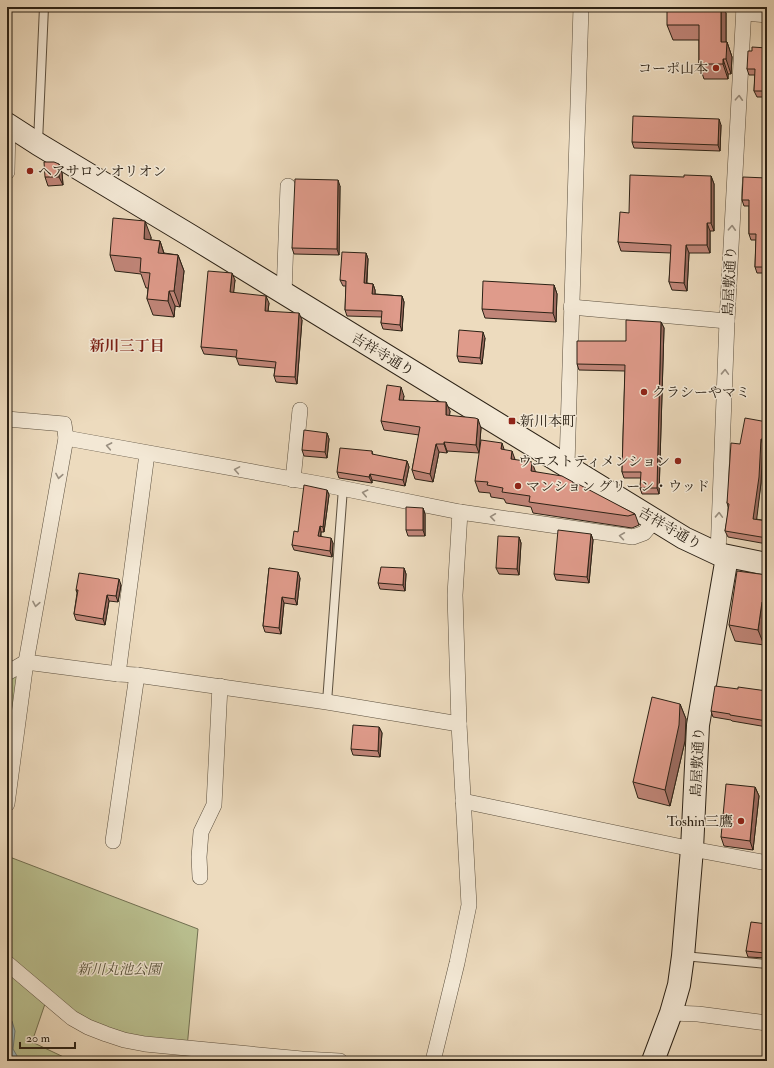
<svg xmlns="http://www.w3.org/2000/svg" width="774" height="1068" viewBox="0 0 774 1068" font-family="'IM FELL Double Pica','Noto Serif JP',serif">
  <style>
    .green { fill: #bac090; stroke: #727052 }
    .water { fill: #9db8bc; stroke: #6f7c79 }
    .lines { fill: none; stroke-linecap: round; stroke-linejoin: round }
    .lane-casing { stroke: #5c503f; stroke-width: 10 }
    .street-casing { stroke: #5c503f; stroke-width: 16 }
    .secondary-casing { stroke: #2b2115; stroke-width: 24 }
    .lane { stroke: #f3e8d5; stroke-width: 8 }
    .street { stroke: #f3e8d5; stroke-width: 15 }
    .secondary { stroke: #f3e8d5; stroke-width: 22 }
    .wall { fill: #c08578; stroke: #2b2115 }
    .shaded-wall { fill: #9c6c61; stroke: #2b2115 }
    .building { fill: #df9b8b; stroke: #2b2115 }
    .oneway { stroke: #998e7f }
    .poi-dot { fill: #8f2418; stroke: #f3e8d5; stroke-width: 1.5 }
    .labels { text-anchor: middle; stroke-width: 3; stroke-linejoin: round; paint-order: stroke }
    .poi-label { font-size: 14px; fill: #2b2115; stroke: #f3e8d5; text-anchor: start }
    .street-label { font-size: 14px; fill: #2b2115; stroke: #f3e8d5 }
    .park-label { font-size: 14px; font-style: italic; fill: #56513a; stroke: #f3e8d5 }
    .neighbourhood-label { font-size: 15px; font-weight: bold; fill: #7a1f14; stroke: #f3e8d5 }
  </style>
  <rect width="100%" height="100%" fill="#eddbbe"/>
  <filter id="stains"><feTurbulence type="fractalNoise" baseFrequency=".005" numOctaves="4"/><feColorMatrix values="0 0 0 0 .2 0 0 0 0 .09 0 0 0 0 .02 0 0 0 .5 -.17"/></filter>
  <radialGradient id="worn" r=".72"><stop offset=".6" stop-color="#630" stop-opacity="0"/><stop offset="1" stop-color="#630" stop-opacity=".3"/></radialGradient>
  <!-- green -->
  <g class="green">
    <path d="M26,662L7,804V673Z"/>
    <path d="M7,856L198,929L187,1048L124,1040L47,998L32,1042L72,1061H7Z"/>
  </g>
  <!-- water -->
  <path class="water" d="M7,1018L12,1021L15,1031L13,1049L20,1061H7Z"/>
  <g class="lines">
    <defs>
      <g id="lane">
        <path d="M38,142L44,7"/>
        <path d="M327,702L343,488"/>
        <path d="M684,956L767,964"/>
      </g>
      <g id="street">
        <path d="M744,13L767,15"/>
        <path d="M7,172L8,125"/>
        <path d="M284,294L288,186"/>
        <path d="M571,307L727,321"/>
        <path d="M7,419L64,424L66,438L26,662L7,804"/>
        <path d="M66,438L331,486L460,512L633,537L644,533L654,521"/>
        <path d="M567,465L581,7"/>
        <path d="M293,480L300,410"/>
        <path d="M718,554L727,321L744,7"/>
        <path d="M7,673L26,662L118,674L137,675L327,702L459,724"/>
        <path d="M118,674L147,454"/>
        <path d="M463,801L692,849L767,863"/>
        <path d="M113,841L137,675"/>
        <path d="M200,877L199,857L201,832L214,805L220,686"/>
        <path d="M7,963L72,1018L88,1027L106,1034L124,1040L145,1044L302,1059L340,1061"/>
        <path d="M671,1013L698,1014L767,1023"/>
        <path d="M433,1061L457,963L469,905L459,724L455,595L460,512"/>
      </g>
      <g id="secondary">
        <path d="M7,124L38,144L191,236L684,538L718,554L767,564"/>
        <path d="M653,1061L671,1013L679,985L683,956L692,849L698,725L727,557"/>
      </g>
    </defs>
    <!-- lane casing -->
    <use href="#lane" class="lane-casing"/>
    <!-- street casing -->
    <use href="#street" class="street-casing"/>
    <!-- secondary casing -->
    <use href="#secondary" class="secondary-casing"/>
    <!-- lane -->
    <use href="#lane" class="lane"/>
    <!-- street -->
    <use href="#street" class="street"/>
    <!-- secondary -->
    <use href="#secondary" class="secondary"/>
  </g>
  <!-- wall -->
  <g class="wall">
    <path d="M726,13V42H727L732,57L731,74H728V79H704L699,64V40H673L667,25Z"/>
    <path d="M767,48V97H757L754,91L755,75H749L747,69L752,51Z"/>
    <path d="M721,125L720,151L634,148L632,142Z"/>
    <path d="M62,173L63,185L48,186L45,177Z"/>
    <path d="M711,176L714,184V231H710V253H689L687,291L672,290L669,282L671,253L621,251L618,242L629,213Z"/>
    <path d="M767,178V273H757L755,267L756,240H751L749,234V206H744L742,200Z"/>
    <path d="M340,186L339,255L294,254L292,248Z"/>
    <path d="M151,237V240L160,241L164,253L178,255L184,271L180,307L175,306L174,317L153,315L147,299L148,288H146L141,274L115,271L110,255Z"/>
    <path d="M366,253L368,259L367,283L373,284L375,290V294L402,296L404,302L402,331L383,329L381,323L382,317L347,316L345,310L346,286H343L340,280Z"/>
    <path d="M235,280L233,293L269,303L268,311L302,320L297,384L276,382L274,376L275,368L239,365L236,357L204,354L201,347Z"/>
    <path d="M554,285L557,294L556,322L485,318L482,309Z"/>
    <path d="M661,322L664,328L659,494H642L640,488L641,478H624L622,472L625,371L579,370L577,364L626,341Z"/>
    <path d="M485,338L482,364L459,362L457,356Z"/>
    <path d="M404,396L403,400L450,411L449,416L481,428L479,453L447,451V453L439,452L433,482L415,479L412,470L419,435L384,430L381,421Z"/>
    <path d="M767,422V446L763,445L761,483L756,519L767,521V544L728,537L725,531L729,509L727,503L740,444Z"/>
    <path d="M327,433L329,439L327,458L304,456L302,450Z"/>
    <path d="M504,450L516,460L536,472L574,484L635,514L639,525L632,528L533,513L531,507L506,503L504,499L491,497L490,493L479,492L475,481Z"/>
    <path d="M372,451L373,455L407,461L409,467L405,486L372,480V483L339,478L337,472Z"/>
    <path d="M327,490L329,495L324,532H321V536L333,543L332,557L294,550L292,545L298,532Z"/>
    <path d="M423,508L425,514V536H408L406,530Z"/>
    <path d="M591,534L593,540L589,583L556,580L554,574Z"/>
    <path d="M519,537L521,543L519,575L499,574L496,568Z"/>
    <path d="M269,568L300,578L297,605L284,603L281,634L265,632L263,626Z"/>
    <path d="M404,568L406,574L405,591L380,589L378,583Z"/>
    <path d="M767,575V626L764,645L735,641L729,625Z"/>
    <path d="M121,585L118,602L109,601L105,625L76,620L74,614L77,593L76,590Z"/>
    <path d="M738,689L767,691V727L732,721L731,720L713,717L711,711Z"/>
    <path d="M680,704L686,719L685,741L670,806L638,798L633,782Z"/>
    <path d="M379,727L382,733L380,757L353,755L351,749Z"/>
    <path d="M755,787L759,796L753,850L724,846L721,837Z"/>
    <path d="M767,924V958L748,957L746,951Z"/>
  </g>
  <!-- shaded-wall -->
  <g class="shaded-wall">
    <path d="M721,7H724L726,13V52L727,42L732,57L731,74L726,59L721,42Z"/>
    <path d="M723,59L728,74V79L723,64Z"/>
    <path d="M719,119L721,125L720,151L718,145Z"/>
    <path d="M59,164L62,173L63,185L59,177Z"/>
    <path d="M711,176L714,184V231L711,223Z"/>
    <path d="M338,180L340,186L339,255L337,249Z"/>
    <path d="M145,221L151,237L149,255L144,239Z"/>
    <path d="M707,223L710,231V253L707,245Z"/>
    <path d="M160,241L165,257L158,253Z"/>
    <path d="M686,245L689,253L687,291L684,283Z"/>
    <path d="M366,253L368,259L366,289L364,283Z"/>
    <path d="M178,255L184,271L180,307L174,291Z"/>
    <path d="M232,273L235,280L233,299L230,292Z"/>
    <path d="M373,284L375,290V300L372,294Z"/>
    <path d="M554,285L557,294L556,322L553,313Z"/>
    <path d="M169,291L175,306L174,317L168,301Z"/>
    <path d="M266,296L269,303L267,318L265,311Z"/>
    <path d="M402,296L404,302L402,331L400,325Z"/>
    <path d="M299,313L302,320L297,384L295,377Z"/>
    <path d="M661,322L664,328L659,494L657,488Z"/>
    <path d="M483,332L485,338L482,364L480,358Z"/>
    <path d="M401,387L404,396L402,408L399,400Z"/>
    <path d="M446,402L450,411L449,424L446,415Z"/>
    <path d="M478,419L481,428L479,453L476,445Z"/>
    <path d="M327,433L329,439L327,458L325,452Z"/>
    <path d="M761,439L763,445L761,483L756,525L753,519Z"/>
    <path d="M444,442L447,451V453L444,444Z"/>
    <path d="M502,443L506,455L501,449Z"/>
    <path d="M436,444L439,452L433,482L430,474Z"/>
    <path d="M512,451L516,462L511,459Z"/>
    <path d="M407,461L409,467L405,486L403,480Z"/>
    <path d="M532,462L536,473L531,471Z"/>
    <path d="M370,474L372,480V483L369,477Z"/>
    <path d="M327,490L329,495L324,532L323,527Z"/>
    <path d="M423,508L425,514V536L423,530Z"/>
    <path d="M320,526L321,532L320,541L318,536Z"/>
    <path d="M591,534L593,540L589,583L587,577Z"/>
    <path d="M519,537L521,543L519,575L517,569Z"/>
    <path d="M331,538L333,543L332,557L330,551Z"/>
    <path d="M404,568L406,574L405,591L403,585Z"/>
    <path d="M298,572L300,578L297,605L295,599Z"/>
    <path d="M119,579L121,585L118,602L116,596Z"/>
    <path d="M107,595L109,601L105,625L103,619Z"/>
    <path d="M282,597L284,603L281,634L279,628Z"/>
    <path d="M762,602L767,614V626L764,645L758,630Z"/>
    <path d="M680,704L686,719L685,741L670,806L665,790Z"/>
    <path d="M379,727L382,733L380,757L378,751Z"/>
    <path d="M755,787L759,796L753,850L750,841Z"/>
    <path d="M9,983L11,989L7,994V986Z"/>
  </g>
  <!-- building -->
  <g class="building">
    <path d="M667,7H721V42H727L726,59H723V64H699V25H667Z"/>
    <path d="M752,47L767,48V91H754L755,69H747L748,51H752Z"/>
    <path d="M633,116L719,119L718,145L632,142Z"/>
    <path d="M44,162H54L59,164V177H45Z"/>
    <path d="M630,175L684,177V175L711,176V223H707V245H686L684,283L669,282L671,245L618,242L620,212L629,213Z"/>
    <path d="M743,177L767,178V267H755L756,234H749V200H742Z"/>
    <path d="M295,179L338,180L337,249L292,248Z"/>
    <path d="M113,218L145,221L144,239L160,241L158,253L178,255L174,291H169L168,301L147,299L150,273L140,272L141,258L110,255Z"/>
    <path d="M342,252L366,253L364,283L373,284L372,294L402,296L400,325L381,323L382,311L345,310L346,281L340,280Z"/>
    <path d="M208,271L232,273L230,292L266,296L265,311L299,313L295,377L274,376L276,362L236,358L237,350L201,347Z"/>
    <path d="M483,281L554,285L553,313L482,309Z"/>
    <path d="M626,320L661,322L657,488H640L641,472H622L625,365L577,364V341H626Z"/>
    <path d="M459,330L483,332L480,358L457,356Z"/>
    <path d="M387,385L401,387L399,400L446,402V415L475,418L478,419L476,445L444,442V444H436L430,474L412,470L420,427L381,421Z"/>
    <path d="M745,418L767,422V440L761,439L759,477L753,519L767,521V538L725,531L729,504L727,503L731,443L740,444Z"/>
    <path d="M304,430L327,433L325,452L302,450Z"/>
    <path d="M481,440L502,443L501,449L512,451L511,459L532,462L531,471L562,476L573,482V483L578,484L635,514L628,516L529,502L530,496L502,492L503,488L487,485L488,482L475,481Z"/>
    <path d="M340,448L372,451V454L407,461L403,480L370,474L369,477L337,472Z"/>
    <path d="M304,485L327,490L323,527L320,526L318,536L331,538L330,551L292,545L294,531L298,532Z"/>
    <path d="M406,507L423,508V530H406Z"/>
    <path d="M558,530L591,534L587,577L554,574Z"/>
    <path d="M498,536L519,537L517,569L496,568Z"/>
    <path d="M381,567L404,568L403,585L378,583Z"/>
    <path d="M269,568L298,572L295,599L282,597L279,628L263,626Z"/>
    <path d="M737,571L767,575V603L762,602L758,630L729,625Z"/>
    <path d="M79,573L119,579L116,596L107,595L103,619L74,614L78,590H76Z"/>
    <path d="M715,686L738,689V687L767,691V721L730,715V714L711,711Z"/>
    <path d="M652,697L680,704L679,725L665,790L633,782Z"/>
    <path d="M353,725L379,727L378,751L351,749Z"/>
    <path d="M726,784L755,787L750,841L721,837Z"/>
    <path d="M751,922L767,924V954L765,953L746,951Z"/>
  </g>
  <!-- one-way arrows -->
  <defs><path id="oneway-chevron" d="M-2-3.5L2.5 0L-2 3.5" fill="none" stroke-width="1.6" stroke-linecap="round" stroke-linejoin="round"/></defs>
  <g class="oneway">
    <use href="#oneway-chevron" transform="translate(739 98) rotate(-87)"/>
    <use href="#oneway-chevron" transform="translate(732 228) rotate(-87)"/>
    <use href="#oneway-chevron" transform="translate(725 372) rotate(-88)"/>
    <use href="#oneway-chevron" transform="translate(109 446) rotate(-169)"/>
    <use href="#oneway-chevron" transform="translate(237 470) rotate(-170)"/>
    <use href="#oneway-chevron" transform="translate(59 476) rotate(100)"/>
    <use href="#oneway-chevron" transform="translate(365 493) rotate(-168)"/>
    <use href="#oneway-chevron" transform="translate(719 515) rotate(-88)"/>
    <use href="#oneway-chevron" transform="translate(493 517) rotate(-172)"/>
    <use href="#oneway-chevron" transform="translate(622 536) rotate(-172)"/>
    <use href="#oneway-chevron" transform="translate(36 604) rotate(100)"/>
  </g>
  <!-- markers -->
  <g class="poi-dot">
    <circle cx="716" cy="68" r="4"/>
    <circle cx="30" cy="171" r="4"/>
    <circle cx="644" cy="392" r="4"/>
    <rect x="508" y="417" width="8" height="8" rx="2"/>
    <circle cx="678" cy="461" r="4"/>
    <circle cx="518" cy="486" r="4"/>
    <circle cx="741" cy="821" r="4"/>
  </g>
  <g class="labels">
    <!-- poi labels -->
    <g class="poi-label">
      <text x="708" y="73" text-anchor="end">コーポ山本</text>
      <text x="38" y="176">ヘアサロン オリオン</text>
      <text x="652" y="397">クラシーやマミ</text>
      <text x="520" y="426">新川本町</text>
      <text x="670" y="466" text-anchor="end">ウエストティメンション</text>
      <text x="526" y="491">マンション グリーン・ウッド</text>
      <text x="733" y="826" text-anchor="end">Toshin三鷹</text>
    </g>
    <!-- street labels -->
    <g class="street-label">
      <text transform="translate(729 281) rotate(-87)" y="5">島屋敷通り</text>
      <text transform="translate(383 354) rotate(31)" y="5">吉祥寺通り</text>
      <text transform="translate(670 528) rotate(30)" y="5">吉祥寺通り</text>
      <text transform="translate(697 762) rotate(-87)" y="5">島屋敷通り</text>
    </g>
    <!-- park labels -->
    <g class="park-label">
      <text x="119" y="974">新川丸池公園</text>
    </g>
    <!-- neighbourhood labels -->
    <g class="neighbourhood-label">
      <text x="127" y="351">新川三丁目</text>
    </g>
  </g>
  <!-- margin -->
  <rect width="774" height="1068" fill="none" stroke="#eddbbe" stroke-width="24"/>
  <rect x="8" y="8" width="758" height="1052" fill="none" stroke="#2b2115" stroke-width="2"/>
  <rect x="12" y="12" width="750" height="1044" fill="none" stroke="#2b2115"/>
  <!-- scale -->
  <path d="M20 1042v6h55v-6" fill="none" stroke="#2b2115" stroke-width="2"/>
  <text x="26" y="1042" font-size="12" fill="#2b2115" stroke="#f3e8d5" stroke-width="3" paint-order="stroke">20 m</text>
  <rect width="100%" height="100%" filter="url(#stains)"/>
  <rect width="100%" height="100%" fill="url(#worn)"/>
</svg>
